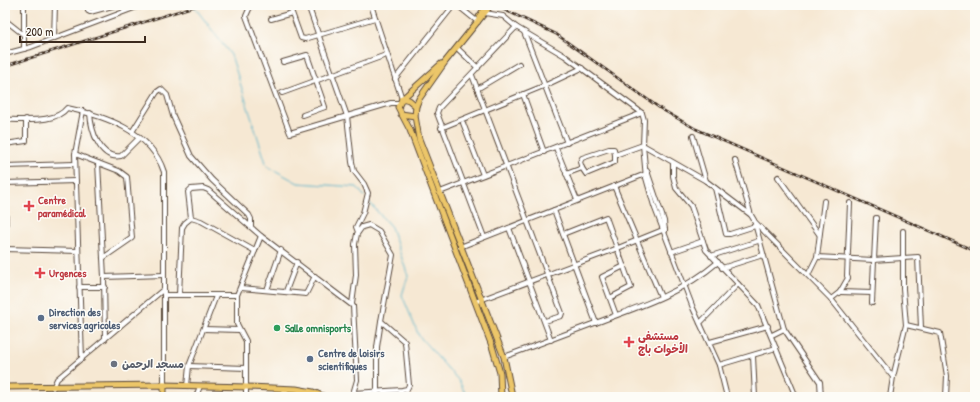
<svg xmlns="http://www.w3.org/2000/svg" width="980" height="402" viewBox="0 0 980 402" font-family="'Patrick Hand','Playpen Sans Arabic',sans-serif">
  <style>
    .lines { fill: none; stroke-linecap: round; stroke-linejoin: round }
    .stream { stroke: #4ab0c9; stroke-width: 1 }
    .minor-casing { stroke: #574639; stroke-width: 6 }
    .major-casing { stroke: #574639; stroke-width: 7 }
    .minor { stroke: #fff; stroke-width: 4 }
    .major { stroke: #ecc669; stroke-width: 5 }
    .rail-casing { stroke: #3b2a1e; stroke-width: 2.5 }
    .rail { stroke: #fdfcf7; stroke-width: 1; stroke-dasharray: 3; stroke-linecap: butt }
    .health-dot { fill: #e0444e; stroke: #fdfcf7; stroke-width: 1.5 }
    .service-dot { fill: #5c6f8a; stroke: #fdfcf7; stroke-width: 1.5 }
    .leisure-dot { fill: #2e9e5b; stroke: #fdfcf7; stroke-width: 1.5 }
    .worship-dot { fill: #6b7280; stroke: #fdfcf7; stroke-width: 1.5 }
    .labels { text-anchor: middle; stroke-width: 3; stroke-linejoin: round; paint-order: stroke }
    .health-label { font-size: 11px; font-weight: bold; fill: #be3a42; stroke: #fdfcf7; text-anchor: start }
    .service-label { font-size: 11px; font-weight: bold; fill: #4e5e75; stroke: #fdfcf7; text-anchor: start }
    .leisure-label { font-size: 11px; font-weight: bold; fill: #27864d; stroke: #fdfcf7; text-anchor: start }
    .worship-label { font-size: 11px; font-weight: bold; fill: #5b616d; stroke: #fdfcf7; text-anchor: start }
  </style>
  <rect width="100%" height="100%" fill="#fdfcf7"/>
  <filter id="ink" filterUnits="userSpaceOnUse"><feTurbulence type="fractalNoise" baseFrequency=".025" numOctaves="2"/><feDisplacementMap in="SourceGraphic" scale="8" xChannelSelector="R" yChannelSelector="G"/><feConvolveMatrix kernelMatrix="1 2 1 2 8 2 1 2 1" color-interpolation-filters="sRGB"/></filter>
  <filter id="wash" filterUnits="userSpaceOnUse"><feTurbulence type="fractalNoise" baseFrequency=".012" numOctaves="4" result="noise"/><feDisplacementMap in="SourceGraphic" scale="16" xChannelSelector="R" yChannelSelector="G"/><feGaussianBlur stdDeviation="0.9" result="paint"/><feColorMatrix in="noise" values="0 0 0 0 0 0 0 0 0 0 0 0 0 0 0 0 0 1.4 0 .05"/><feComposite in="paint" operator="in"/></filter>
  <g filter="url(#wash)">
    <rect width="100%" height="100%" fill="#f6e8d3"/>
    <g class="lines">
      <!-- stream -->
      <g class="stream">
        <path d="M193,5L231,55L267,166L298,183L357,187L364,196"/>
        <path d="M369,202L391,227L408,276L402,295L419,336L459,381L467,397"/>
      </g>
    </g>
  </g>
  <g filter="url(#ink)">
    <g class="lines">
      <defs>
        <g id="minor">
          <path d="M88,5V11L90,12L116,5"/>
          <path d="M256,5L250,7L246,16L290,133L391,103H399"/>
          <path d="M308,5L347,116L352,162L354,171L364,184L368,193L363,213L356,227L358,232"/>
          <path d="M371,5L402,99"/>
          <path d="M457,5L478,22"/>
          <path d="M485,13L503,16L516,27"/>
          <path d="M271,19L292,13L301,38L305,39L375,18"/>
          <path d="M5,20L24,35"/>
          <path d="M524,32L567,143"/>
          <path d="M54,38L55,5"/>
          <path d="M457,48L478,68"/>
          <path d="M24,49V5"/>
          <path d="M5,54L31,47L142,5"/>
          <path d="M283,62L307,55L325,107L303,115"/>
          <path d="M472,75L562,313L561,316L545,321"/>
          <path d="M395,79L454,5"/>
          <path d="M477,89L519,64"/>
          <path d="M282,93L386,55"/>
          <path d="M523,94L544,152"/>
          <path d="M90,113C91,129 99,160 121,156L139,138"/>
          <path d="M5,120C23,119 55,124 67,108C105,116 151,131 164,172V385"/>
          <path d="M463,123L483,175"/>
          <path d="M441,128L546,85L582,68"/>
          <path d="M132,132L157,92L161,89L167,95L173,116L191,156L212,180L249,215L251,219V227"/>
          <path d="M693,136L706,181"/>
          <path d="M5,144L26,141V119"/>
          <path d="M556,148L577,200"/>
          <path d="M75,154L119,171L127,177L132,238L103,258"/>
          <path d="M735,160L751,215"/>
          <path d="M98,163L104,277L105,339"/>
          <path d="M673,163V176L676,188L691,206L706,250L758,305L796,397"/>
          <path d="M5,166L75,164"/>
          <path d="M582,168L580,162L582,158L609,149H614L615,155"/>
          <path d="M647,171L664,221L665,231"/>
          <path d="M5,172L6,249"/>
          <path d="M566,174L582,168L586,174L615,162V155L643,145L706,181L751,215L754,220L784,329L820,382L821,397"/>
          <path d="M778,177L819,234"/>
          <path d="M5,183L76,181"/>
          <path d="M614,186L661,297"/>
          <path d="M715,188L726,234H730L755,226"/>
          <path d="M440,192L642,113"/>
          <path d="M554,210L596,323"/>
          <path d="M191,218L188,192L191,189L203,188L208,190L261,236"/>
          <path d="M754,221L831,299L893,377"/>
          <path d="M509,228L551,340"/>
          <path d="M903,231V289L906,325"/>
          <path d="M563,234L606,217L631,287L610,298"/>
          <path d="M484,237L437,113L439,108L516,27L565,56L642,113L644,120L643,145L646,178L654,206L693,308L719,365L727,397"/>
          <path d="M460,247L648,173"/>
          <path d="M5,249L78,251"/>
          <path d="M671,252L703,241"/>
          <path d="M711,256L758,241"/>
          <path d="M817,257L873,260L918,257L921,328"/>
          <path d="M722,268L763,255"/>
          <path d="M808,275L817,257L824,201"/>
          <path d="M104,277L164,275"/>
          <path d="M79,287H105"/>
          <path d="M241,288L306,294L315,276"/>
          <path d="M267,290L281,250"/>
          <path d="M286,291L297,262"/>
          <path d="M840,292L872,293"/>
          <path d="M164,295H237"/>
          <path d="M179,295L182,228L185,223L191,218L201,221L255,251"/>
          <path d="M831,299L840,292L848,278L847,276L850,203"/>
          <path d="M475,302L618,248L665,229"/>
          <path d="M872,303L876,218"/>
          <path d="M352,304L356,275L355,244L357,234L362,227L369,225L379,231L393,255L381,321L405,342L409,385L407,389L402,390L354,393"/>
          <path d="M616,315L602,277L624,266"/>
          <path d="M700,323L738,284"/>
          <path d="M204,329L239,330"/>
          <path d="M772,335L784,329"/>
          <path d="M710,342L768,326"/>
          <path d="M753,356L755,397"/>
          <path d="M504,357C534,346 565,334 595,323C639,307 682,293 718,262"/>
          <path d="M82,359L75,154L83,111"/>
          <path d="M719,365L776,348"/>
          <path d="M189,366L246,368"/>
          <path d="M187,386L189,366L216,296"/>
          <path d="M53,388L57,379L164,289"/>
          <path d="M377,393V347L381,321"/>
          <path d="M196,397L200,386"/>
          <path d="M246,397V341L237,324V295L261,236L353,306L357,380L352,397"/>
          <path d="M890,397L893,377L906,325L940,333L947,376L946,397"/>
        </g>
        <g id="major">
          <path d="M491,5L445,62L419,99L416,106L415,116L419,139L504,357L512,396"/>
          <path d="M479,17L487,5"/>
          <path d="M441,64L402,99L398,107L410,130L492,346L500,373L501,397"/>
          <path d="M402,98L409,100L416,106"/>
          <path d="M401,114L415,116"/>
          <path d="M5,387L164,385L247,387L296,389L313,392L325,397"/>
          <path d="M164,397V385"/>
        </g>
      </defs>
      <!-- minor casing -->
      <use href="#minor" class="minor-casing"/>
      <!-- major casing -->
      <use href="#major" class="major-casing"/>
      <!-- minor -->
      <use href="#minor" class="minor"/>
      <!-- major -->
      <use href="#major" class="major"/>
      <defs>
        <g id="rail">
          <path d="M494,5L556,34L661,109L696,129L975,251"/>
          <path d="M5,66L198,5"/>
        </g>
      </defs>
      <!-- rail casing -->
      <use href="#rail" class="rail-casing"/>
      <!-- rail -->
      <use href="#rail" class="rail"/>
    </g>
  </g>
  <!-- markers -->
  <g class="health-dot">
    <path d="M27 200h4v4h4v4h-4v4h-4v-4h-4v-4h4z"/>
    <path d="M38 267h4v4h4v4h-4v4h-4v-4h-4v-4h4z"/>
    <path d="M627 336h4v4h4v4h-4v4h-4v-4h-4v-4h4z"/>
  </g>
  <g class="service-dot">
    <circle cx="41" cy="318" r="4"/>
    <circle cx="310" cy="359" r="4"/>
  </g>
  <circle class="leisure-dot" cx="277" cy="328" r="4"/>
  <circle class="worship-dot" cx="114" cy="364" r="4"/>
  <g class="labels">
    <!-- health labels -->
    <g class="health-label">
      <text x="38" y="204">Centre<tspan x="38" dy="13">paramédical</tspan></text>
      <text x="49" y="277">Urgences</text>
      <text x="638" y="340">مستشفى<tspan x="638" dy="13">الأخوات باج</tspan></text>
    </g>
    <!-- service labels -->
    <g class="service-label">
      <text x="49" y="316">Direction des<tspan x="49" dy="13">services agricoles</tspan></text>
      <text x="318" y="357">Centre de loisirs<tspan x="318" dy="13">scientifiques</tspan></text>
    </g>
    <!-- leisure labels -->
    <g class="leisure-label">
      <text x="285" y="332">Salle omnisports</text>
    </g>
    <!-- worship labels -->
    <g class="worship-label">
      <text x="122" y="368">مسجد الرحمن</text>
    </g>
  </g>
  <!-- margin -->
  <rect width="980" height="402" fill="none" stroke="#fdfcf7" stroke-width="20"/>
  <!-- scale -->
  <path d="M20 36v6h125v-6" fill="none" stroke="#3b2a1e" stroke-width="2"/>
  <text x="26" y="36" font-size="12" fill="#3b2a1e" stroke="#fdfcf7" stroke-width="3" paint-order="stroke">200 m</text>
</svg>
